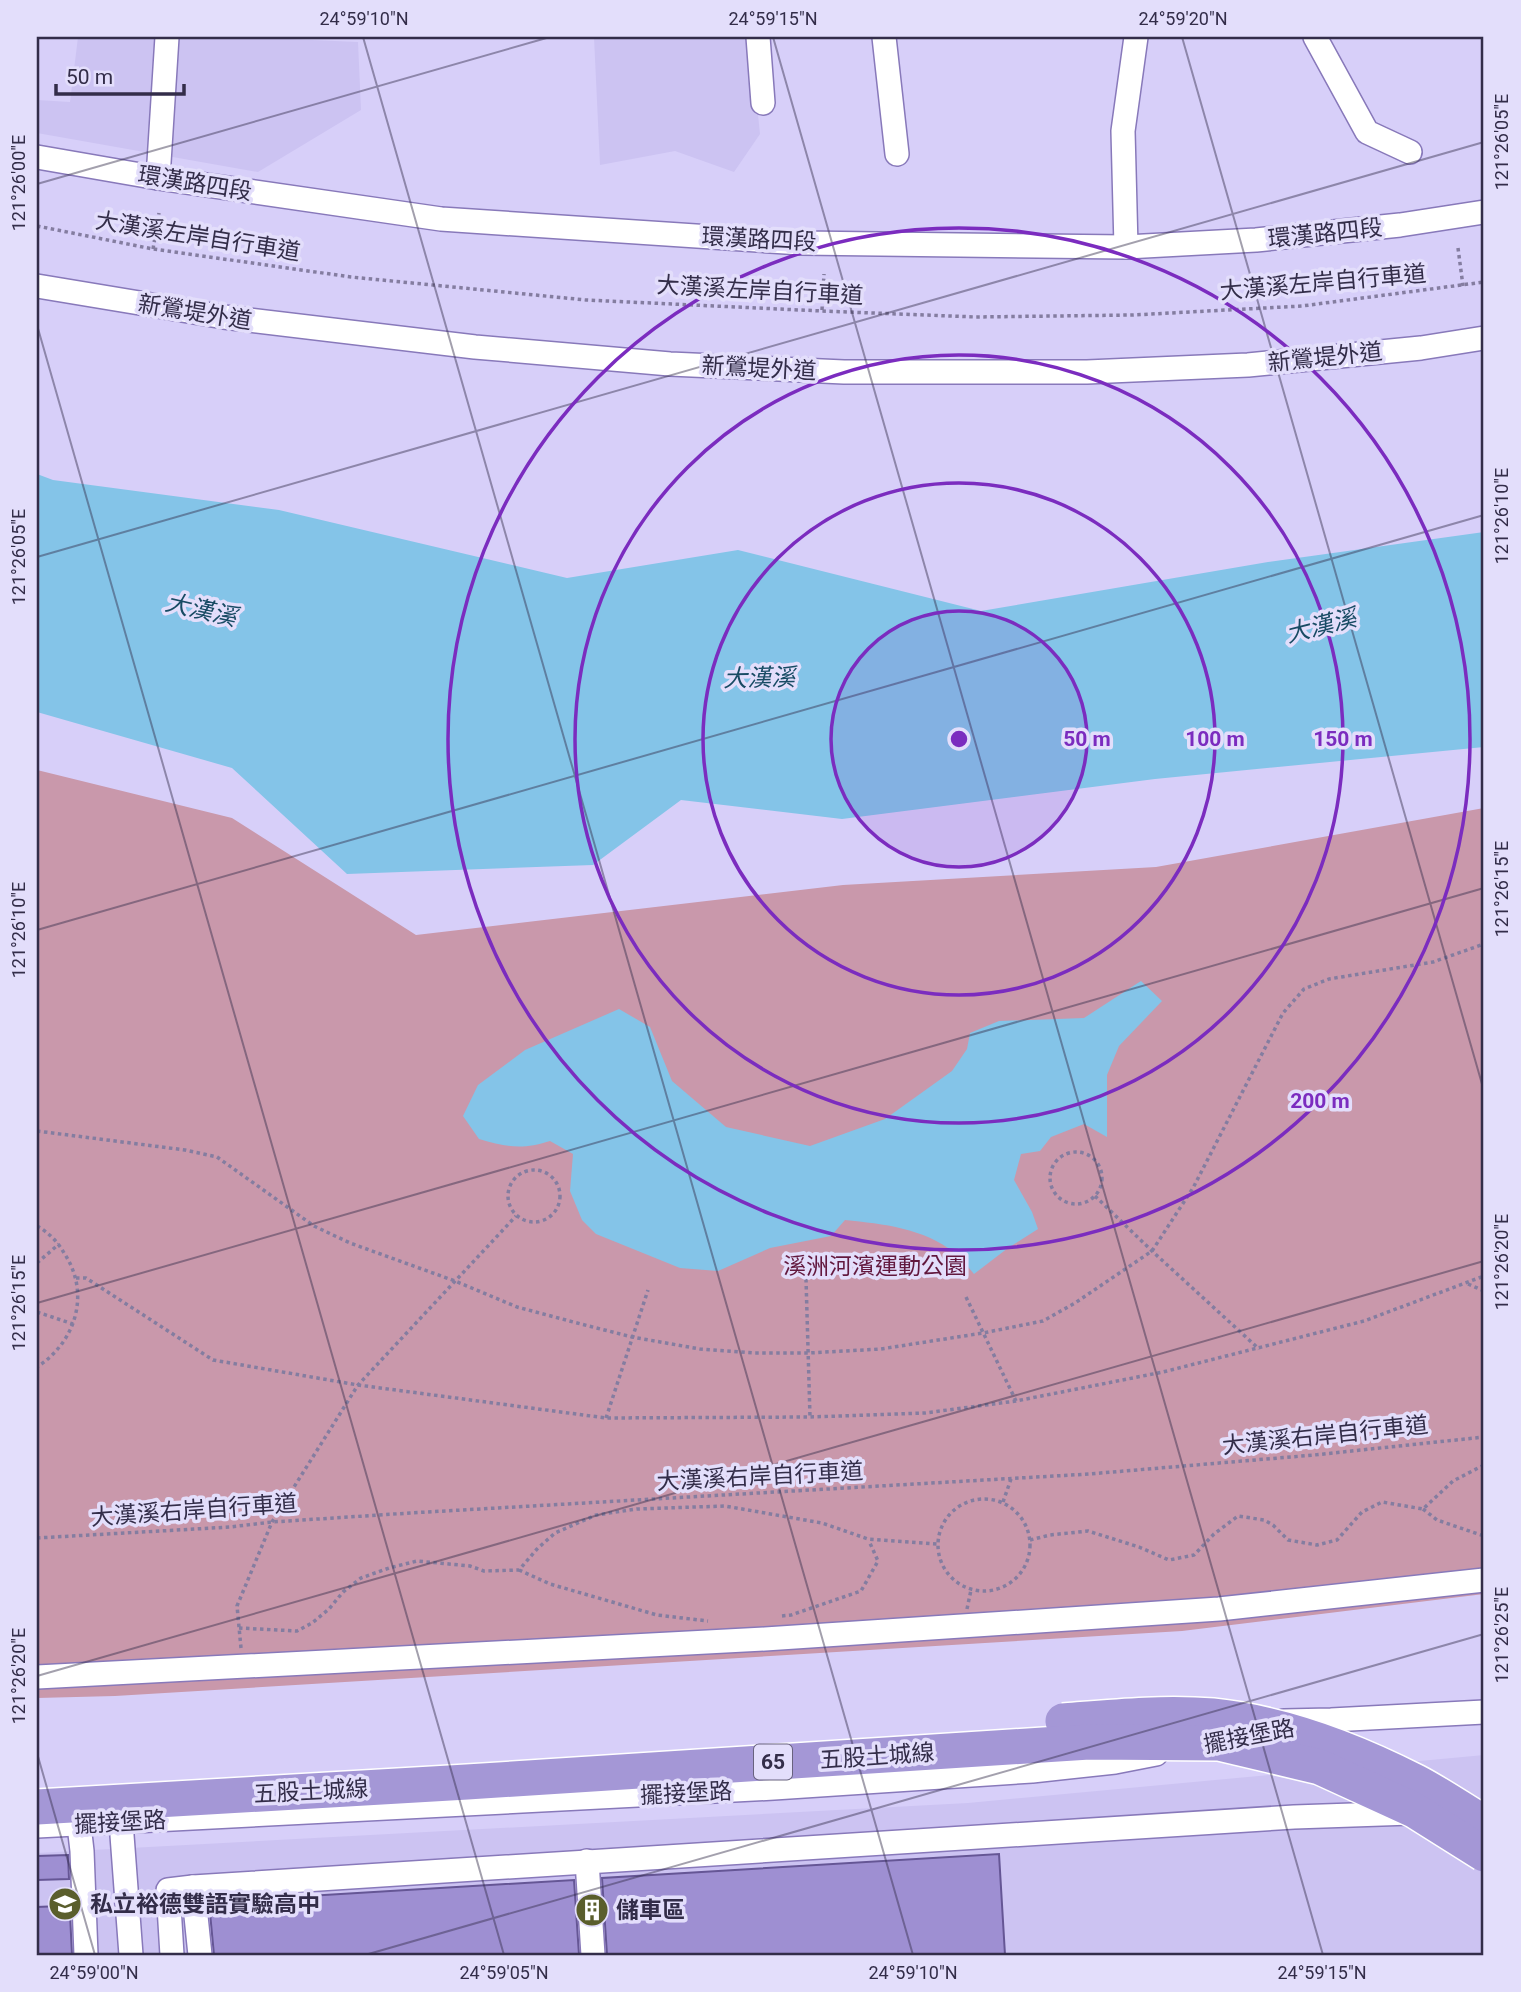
<svg xmlns="http://www.w3.org/2000/svg" width="1521" height="1992" viewBox="0 0 1521 1992" font-family="Roboto,'Noto Sans TC',sans-serif">
  <style>
    .built { fill: #ccc3f2 }
    .green { fill: #c998ab }
    .water { fill: #84c4e8 }
    .building { fill: #9e8fd2; stroke: #655695; stroke-width: 2 }
    .lines { fill: none; stroke-linecap: round; stroke-linejoin: round }
    .minor-casing { stroke: #8879ba; stroke-width: 26 }
    .path { stroke: #847da0; stroke-width: 3.5; stroke-dasharray: 3.5 3.5; stroke-linecap: butt }
    .minor { stroke: #fff; stroke-width: 23 }
    .highway-bridge-casing { stroke: #fff; stroke-width: 38; stroke-linecap: butt }
    .highway-bridge { stroke: #a497d6; stroke-width: 35 }
    .ticks { fill: none; stroke: #332d49; stroke-width: 2; stroke-opacity: 0.45 }
    .ring { fill: none; stroke: #7b2cbf; stroke-width: 3.5 }
    .labels { text-anchor: middle; stroke-width: 7; stroke-linejoin: round; paint-order: stroke }
    .shield { fill: #e3defb; stroke: #68627e; stroke-width: 2 }
    .shield-label { font-size: 21px; font-weight: bold; fill: #332d49 }
    .street-label { font-size: 23px; fill: #332d49; stroke: #e3defb }
    .park-label { font-size: 23px; fill: #62183e; stroke: #e3defb }
    .poi-label { font-size: 23px; font-weight: bold; fill: #332d49; stroke: #e3defb; text-anchor: start }
    .water-label { font-size: 24px; font-style: italic; fill: #184b64; stroke: #e3defb }
    .centre { fill: #7b2cbf; stroke: #e3defb; stroke-width: 3.5 }
    .ring-label { font-size: 21px; text-anchor: middle; font-weight: bold; fill: #7b2cbf; stroke: #e3defb; stroke-width: 7; stroke-linejoin: round; paint-order: stroke }
    .neatline { fill: none; stroke: #332d49; stroke-width: 2.5 }
    .ticks-label { font-size: 18px; text-anchor: middle; fill: #332d49 }
  </style>
  <rect width="100%" height="100%" fill="#d7cff9"/>
  <!-- built -->
  <g class="built">
    <path d="M78,37H245L358,42L361,110L258,172L37,133V100L70,102Z"/>
    <path d="M594,37H750L760,134L734,172L675,151L600,165Z"/>
    <path d="M1484,1755V1955H37V1853L968,1803Z"/>
  </g>
  <!-- green -->
  <path class="green" d="M37,770L232,818L416,935L843,885L1156,867L1484,808V1594L1182,1631L115,1696L37,1698Z"/>
  <!-- water -->
  <g class="water">
    <path d="M37,474L53,480L279,510L567,578L738,550L981,611L1268,562L1484,532V747L1155,779L842,819L681,800L593,865L347,874L232,768L37,712Z"/>
    <path d="M1141,981L1162,1001L1119,1046L1107,1075V1137L1084,1124L1051,1137L1040,1151L1021,1154L1014,1180L1032,1212L1038,1229L1008,1248L974,1274C968,1267 962,1259 955,1253C923,1228 884,1224 845,1220L831,1236L770,1248L718,1271L680,1268L596,1234L582,1220L570,1191L573,1154L550,1141C522,1150 507,1147 479,1139L463,1116L478,1085L525,1050L619,1009L650,1027L672,1081L726,1127L810,1146L885,1119L952,1071L967,1049L970,1033L999,1021L1084,1018Z"/>
  </g>
  <!-- building -->
  <g class="building">
    <path d="M999,1854L1005,1955H607L602,1878Z"/>
    <path d="M68,1855L69,1879L37,1880V1856Z"/>
    <path d="M574,1880L579,1955H214L209,1902Z"/>
    <path d="M60,1906V1914H70L72,1955H37V1907Z"/>
  </g>
  <g class="lines">
    <defs>
      <g id="minor">
        <path d="M758,37L763,103"/>
        <path d="M884,37L897,154"/>
        <path d="M1315,37L1367,132L1410,152"/>
        <path d="M37,157L158,178L441,219L801,243L1126,247L1256,240L1400,225L1484,212"/>
        <path d="M158,178L167,37"/>
        <path d="M1126,247L1123,131L1136,37"/>
        <path d="M37,286L224,317L475,347L670,364L844,372H1087L1248,365L1421,348L1484,338"/>
        <path d="M37,1677L765,1639L1219,1609L1484,1580"/>
        <path d="M1284,1721L1331,1720L1484,1712"/>
        <path d="M121,1822L131,1955"/>
        <path d="M79,1825L82,1851L86,1955"/>
        <path d="M37,1826L774,1788L1032,1771L1115,1762L1156,1754"/>
        <path d="M587,1861L593,1955"/>
        <path d="M193,1887L200,1955"/>
        <path d="M172,1955L168,1890L193,1887L1294,1817L1411,1813"/>
      </g>
    </defs>
    <!-- minor casing -->
    <use href="#minor" class="minor-casing"/>
    <!-- path -->
    <g class="path">
      <path d="M37,226L153,249L351,277L586,300L822,311L976,317L1133,315L1302,306L1484,282"/>
      <path d="M1458,248L1463,286"/>
      <path d="M153,249L159,213"/>
      <path d="M822,310L824,274"/>
      <path d="M37,1131L185,1150L217,1157L314,1226L350,1243L455,1281L517,1307L581,1324L632,1337L700,1349L755,1353H808L881,1349L983,1333L1043,1321L1075,1303L1152,1251L1193,1188L1283,1013L1304,989L1329,979L1433,962L1484,944"/>
      <circle cx="1076" cy="1178" r="26"/>
      <circle cx="534" cy="1196" r="26"/>
      <path d="M1095,1196L1152,1251L1259,1349"/>
      <path d="M37,1226C48,1232 58,1242 64,1253C91,1293 76,1342 37,1367"/>
      <path d="M37,1263L59,1244"/>
      <path d="M76,1278H86L213,1360L358,1385L606,1418L810,1417L925,1413L1016,1401L1163,1372L1364,1321L1484,1276"/>
      <path d="M806,1279L810,1417"/>
      <path d="M1468,1284L1484,1291"/>
      <path d="M966,1297L1016,1401"/>
      <path d="M37,1312L73,1324"/>
      <path d="M606,1418L648,1290"/>
      <circle cx="984" cy="1545" r="46"/>
      <path d="M1003,1502L1011,1479"/>
      <path d="M1423,1509L1437,1520L1484,1536"/>
      <path d="M37,1538L230,1527L272,1522L410,1513L1089,1474L1314,1455L1484,1437"/>
      <path d="M1030,1540L1050,1535L1088,1531L1139,1547L1169,1560L1194,1555L1214,1534L1238,1516L1264,1520L1273,1525L1288,1540L1317,1545L1337,1540L1362,1512L1382,1502L1423,1509L1453,1481L1484,1465"/>
      <path d="M519,1570L550,1584L657,1615L708,1621"/>
      <path d="M967,1609L971,1590"/>
      <path d="M782,1616L791,1615L861,1591L878,1561L869,1541"/>
      <path d="M239,1628L297,1631L312,1623L329,1609L343,1592L361,1578L389,1568L417,1561L470,1566L484,1571L519,1570L537,1549L555,1533L596,1515L637,1509L725,1506L822,1523L868,1539L937,1544"/>
      <path d="M241,1648L237,1606L272,1522L358,1385L516,1216"/>
    </g>
    <!-- minor -->
    <use href="#minor" class="minor"/>
    <defs>
      <g id="highway-bridge">
        <path d="M1063,1721C1113,1717 1163,1712 1213,1716C1283,1723 1353,1750 1416,1782C1439,1794 1462,1810 1484,1823"/>
        <path d="M37,1807L467,1782L1089,1742L1219,1743L1320,1767L1414,1810L1484,1854"/>
      </g>
    </defs>
    <!-- highway-bridge casing -->
    <use href="#highway-bridge" class="highway-bridge-casing"/>
    <!-- highway-bridge -->
    <use href="#highway-bridge" class="highway-bridge"/>
  </g>
  <!-- ticks -->
  <path class="ticks" d="M363,37L913,1955M773,37L1323,1955M1182,37L1484,1091M37,184L550,37M37,325L504,1955M37,557L1484,142M37,930L1484,515M37,1303L1484,888M37,1676L1484,1261M37,1753L95,1955M365,1955L1484,1634"/>
  <!-- distance rings -->
  <circle cx="959" cy="739" r="128" fill="#7b2cbf" fill-opacity=".12"/>
  <g class="ring">
    <circle cx="959" cy="739" r="128"/>
    <circle cx="959" cy="739" r="256"/>
    <circle cx="959" cy="739" r="384"/>
    <circle cx="959" cy="739" r="511"/>
  </g>
  <!-- icons -->
  <defs>
    <symbol id="school-disc" viewBox="-11 -11 22 22"><circle r="9.5" fill="#5a5e2c" stroke="#e3defb"/><path d="M0-5L7-2L0 1L-7-2ZM-4 1L0 2.5L4 1V4Q0 6-4 4Z" fill="#fff"/></symbol>
    <symbol id="building-disc" viewBox="-11 -11 22 22"><circle r="9.5" fill="#5a5e2c" stroke="#e3defb"/><path d="M-4-6H4V6H1V3H-1V6H-4ZM-2.5-4.3h1.7v1.8h-1.7ZM.8-4.3h1.7v1.8H.8ZM-2.5-1h1.7V.8h-1.7ZM.8-1h1.7V.8H.8Z" fill="#fff"/></symbol>
  </defs>
  <g fill-rule="evenodd">
    <use href="#school-disc" x="46" y="1885" width="38" height="38"/>
    <use href="#building-disc" x="573" y="1891" width="38" height="38"/>
  </g>
  <g class="labels">
    <!-- shield labels -->
    <rect class="shield" x="754" y="1744.5" width="38" height="35" rx="5"/>
    <g class="shield-label">
      <text x="773" y="1769">65</text>
    </g>
    <!-- street labels -->
    <g class="street-label">
      <text transform="translate(195 183) rotate(9)" y="8">環漢路四段</text>
      <text transform="translate(1325 233) rotate(-6)" y="8">環漢路四段</text>
      <text transform="translate(198 236) rotate(9)" y="8">大漢溪左岸自行車道</text>
      <text transform="translate(759 239) rotate(3)" y="8">環漢路四段</text>
      <text transform="translate(1323 282) rotate(-5)" y="8">大漢溪左岸自行車道</text>
      <text transform="translate(760 290) rotate(3)" y="8">大漢溪左岸自行車道</text>
      <text transform="translate(195 312) rotate(9)" y="8">新鶯堤外道</text>
      <text transform="translate(1325 357) rotate(-6)" y="8">新鶯堤外道</text>
      <text transform="translate(759 368) rotate(3)" y="8">新鶯堤外道</text>
      <text transform="translate(1325 1435) rotate(-6)" y="8">大漢溪右岸自行車道</text>
      <text transform="translate(760 1476) rotate(-3)" y="8">大漢溪右岸自行車道</text>
      <text transform="translate(194 1510) rotate(-4)" y="8">大漢溪右岸自行車道</text>
      <text transform="translate(1249 1736) rotate(-11)" y="8">擺接堡路</text>
      <text transform="translate(877 1756) rotate(-4)" y="8">五股土城線</text>
      <text transform="translate(311 1791) rotate(-3)" y="8">五股土城線</text>
      <text transform="translate(686 1793) rotate(-3)" y="8">擺接堡路</text>
      <text transform="translate(120 1822) rotate(-3)" y="8">擺接堡路</text>
    </g>
    <!-- park labels -->
    <g class="park-label">
      <text x="875" y="1274">溪洲河濱運動公園</text>
    </g>
    <!-- poi labels -->
    <g class="poi-label">
      <text x="90" y="1912">私立裕德雙語實驗高中</text>
      <text x="616" y="1918">儲車區</text>
    </g>
    <!-- water labels -->
    <g class="water-label">
      <text transform="translate(201 610) rotate(13)" y="8">大漢溪</text>
      <text transform="translate(1321 626) rotate(-14)" y="8">大漢溪</text>
      <text transform="translate(759 678) rotate(-1)" y="8">大漢溪</text>
    </g>
  </g>
  <circle cx="959" cy="739" r="10" class="centre"/>
  <g class="ring-label">
    <text x="1087" y="746">50 m</text>
    <text x="1215" y="746">100 m</text>
    <text x="1343" y="746">150 m</text>
    <text x="1320" y="1108">200 m</text>
  </g>
  <!-- border -->
  <rect width="1521" height="1992" fill="none" stroke="#e3defb" stroke-width="77"/>
  <!-- scale -->
  <path d="M56 84v10h128v-10" fill="none" stroke="#332d49" stroke-width="3.5"/>
  <text x="66" y="84" font-size="21" fill="#332d49" stroke="#e3defb" stroke-width="5" paint-order="stroke">50 m</text>
  <rect x="38" y="38" width="1444" height="1916" class="neatline"/>
  <g class="ticks-label">
    <text x="364" y="25">24°59'10"N</text>
    <text x="773" y="25">24°59'15"N</text>
    <text x="1183" y="25">24°59'20"N</text>
    <text transform="translate(1502 142) rotate(-90)" y="6">121°26'05"E</text>
    <text transform="translate(19 183) rotate(-90)" y="6">121°26'00"E</text>
    <text transform="translate(1502 516) rotate(-90)" y="6">121°26'10"E</text>
    <text transform="translate(19 557) rotate(-90)" y="6">121°26'05"E</text>
    <text transform="translate(1502 889) rotate(-90)" y="6">121°26'15"E</text>
    <text transform="translate(19 930) rotate(-90)" y="6">121°26'10"E</text>
    <text transform="translate(1502 1262) rotate(-90)" y="6">121°26'20"E</text>
    <text transform="translate(19 1303) rotate(-90)" y="6">121°26'15"E</text>
    <text transform="translate(1502 1635) rotate(-90)" y="6">121°26'25"E</text>
    <text transform="translate(19 1676) rotate(-90)" y="6">121°26'20"E</text>
    <text x="94" y="1979">24°59'00"N</text>
    <text x="504" y="1979">24°59'05"N</text>
    <text x="913" y="1979">24°59'10"N</text>
    <text x="1322" y="1979">24°59'15"N</text>
  </g>
</svg>
